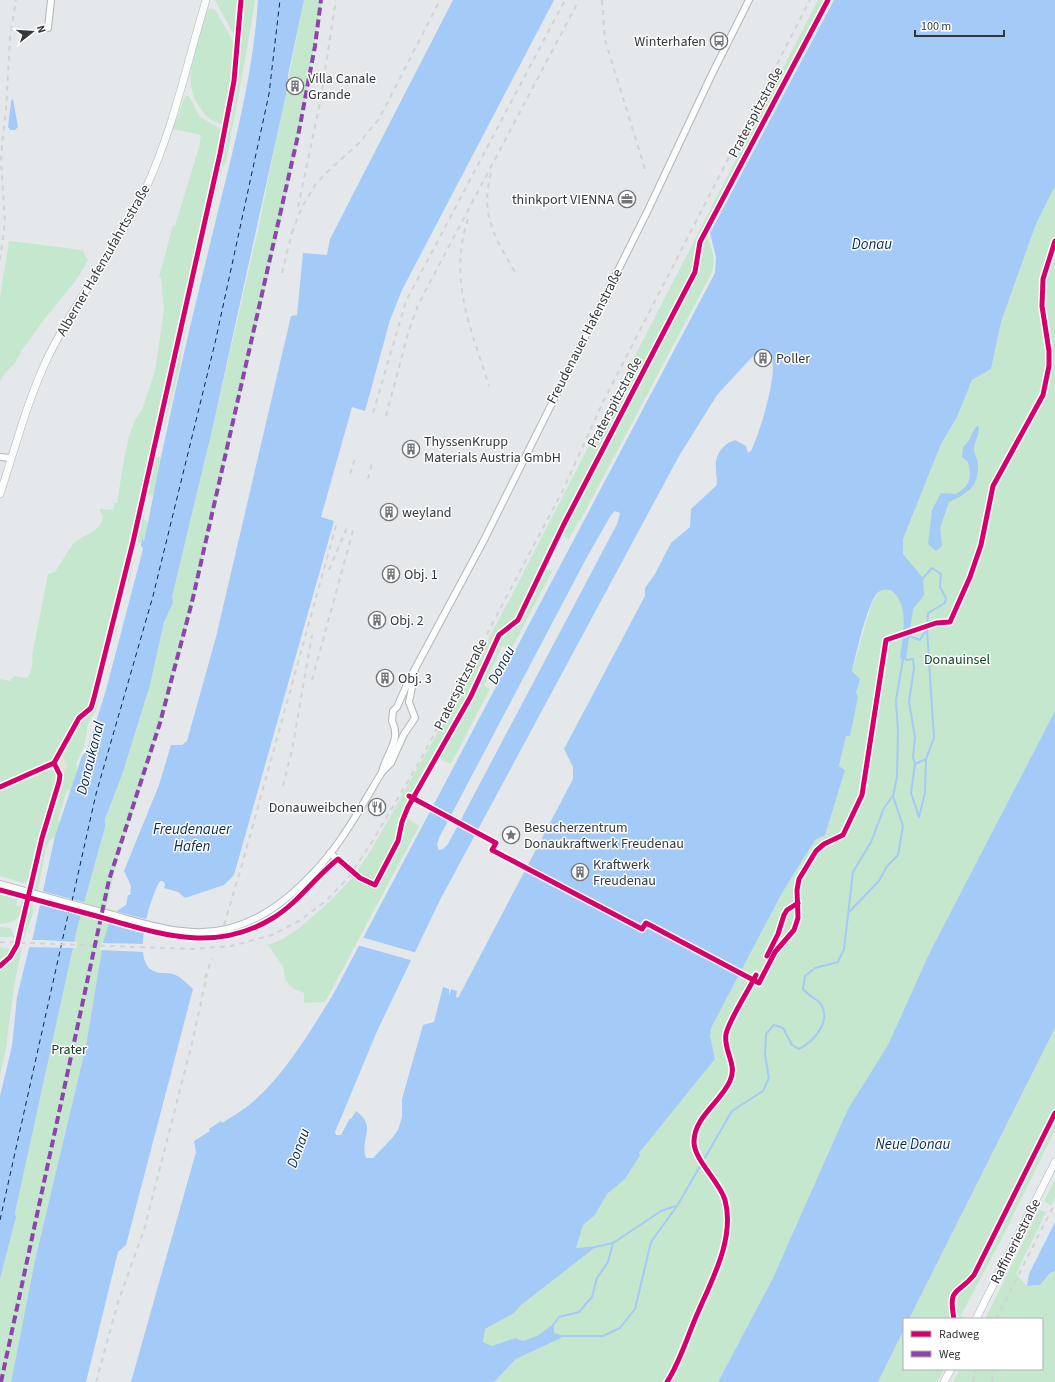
<svg xmlns="http://www.w3.org/2000/svg" width="1055" height="1382" viewBox="0 0 1055 1382" font-family="'Source Sans 3',sans-serif">
  <style>
    .green { fill: #c5e7cd }
    .sand { fill: #e6e2cf }
    .water { fill: #a4caf7; fill-rule: evenodd }
    .pier { fill: #e4e8eb }
    .lines { fill: none; stroke-linecap: round; stroke-linejoin: round }
    .stream { stroke: #a4caf7; stroke-width: 2 }
    .ferry { stroke: #052a51; stroke-width: 1; stroke-dasharray: 5 4; stroke-linecap: butt }
    .minor-casing { stroke: #b3b6b8; stroke-width: 8 }
    .tertiary-casing { stroke: #b3b6b8; stroke-width: 8 }
    .minor { stroke: #fbfcfc; stroke-width: 6 }
    .tertiary { stroke: #fbfcfc; stroke-width: 7 }
    .rail { stroke: #d1d3d4; stroke-width: 2; stroke-dasharray: 5 5; stroke-linecap: butt }
    .quiet { stroke: #8e44ad; stroke-width: 4; stroke-dasharray: 8 4; stroke-linecap: butt }
    .cycleway-casing { stroke: #fff; stroke-width: 8 }
    .cycleway { stroke: #d6006c; stroke-width: 5 }
    .labels { text-anchor: middle; stroke-width: 3; stroke-linejoin: round; paint-order: stroke }
    .poi-label { font-size: 14px; fill: #35383a; stroke: #fff; text-anchor: start }
    .street-label { font-size: 14px; fill: #35383a; stroke: #fff }
    .park-label { font-size: 14px; fill: #10421d; stroke: #fff }
    .water-label { font-size: 15px; font-style: italic; fill: #052a51; stroke: #fff }
  </style>
  <rect width="100%" height="100%" fill="#e4e8eb"/>
  <!-- green -->
  <g class="green">
    <path d="M215,0H239L236,34L233,33Z"/>
    <path d="M242,0H255L247,49L226,162L222,168L193,292L181,353L180,366L156,457H162L153,496L147,494L144,519L148,523L144,541L142,539L141,543L134,542L167,389L178,354L236,81Z"/>
    <path d="M304,0H322L299,134L280,225L186,629L149,762L118,857L106,908L117,911L102,950L86,1046L35,1260L11,1382H0V1279L16,1217L15,1213L77,929L105,827V819L123,772L150,685L164,622L172,603V597L213,426L259,225Z"/>
    <path d="M818,0H833L707,237C712,249 717,261 711,274L580,521L579,520L569,539L561,535L546,568L552,571L511,650L502,646L484,686L490,689L451,764L436,757L403,816L419,826L325,1002L304,1003V993L294,989L286,981L283,967L268,945L283,939L298,929L329,902L351,879L370,852L452,707L514,591Z"/>
    <path d="M210,8L215,10L235,45L236,50L233,81L224,121L222,124C212,122 205,116 200,108C179,78 198,42 207,11Z"/>
    <path d="M185,96H189L200,117L221,129L222,135L154,442L93,695L88,708L77,718L62,746L49,764L0,785V679L10,681L14,676L27,678C31,673 34,662 32,656L48,574L55,572C60,565 70,547 74,543C84,534 102,532 103,516L99,509L113,510L114,503H117L124,459L129,437L135,420L142,410L155,371L164,310L161,277H159L173,225L175,226L199,147L201,135L173,129Z"/>
    <path d="M1055,186V711L929,954L888,1045L876,1066L773,1278L718,1382H494L516,1359L564,1336L554,1333L553,1325L537,1337L523,1341L515,1338L492,1346L483,1342L485,1329L514,1313L520,1306L596,1247L575,1248L583,1225L595,1215L607,1194L625,1179L639,1153L715,1059L709,1036L711,1028L782,893L815,840L845,770L839,766L846,735L850,736L856,693L860,679L852,671L871,605L903,539L941,444L957,417L972,380L991,369L1001,322L1036,224Z"/>
    <path d="M9,241L82,250L88,260L77,279L45,318L22,350L15,363L4,374L0,382V297Z"/>
    <path d="M134,543L138,544L136,546L129,583H127L117,620V630L112,642L100,686L99,698L96,710L88,724L84,746L76,764L77,770L71,789L67,790L58,820L60,823L55,836L50,840L46,848L38,890L32,908L34,910L24,939H20L46,831L62,775L67,766L62,755L80,719L93,707Z"/>
    <path d="M52,769L56,773L57,783L44,825L30,880L24,883L0,876V790L46,770Z"/>
    <path d="M0,894L18,899L16,905L20,906L22,900L26,901C21,917 17,922 0,924Z"/>
    <path d="M0,927L11,928L15,939L12,937H0Z"/>
    <path d="M0,946L3,948L12,949L15,946L8,958L0,965Z"/>
    <path d="M17,947H22L14,986L6,1048L0,1075V968L6,965Z"/>
    <path d="M1055,1028V1130L1000,1242L961,1315L963,1319H909Z"/>
    <path d="M1055,1179V1198L1051,1206L1044,1201Z"/>
    <path d="M1039,1210L1046,1212L1016,1274L1027,1286L1040,1285L1050,1273L1055,1271V1382H953L960,1369H1042V1319H985Z"/>
    <path d="M904,1329V1369H944L937,1382H878Z"/>
  </g>
  <!-- sand -->
  <path class="sand" d="M62,755L67,766L62,775L61,781L57,763Z"/>
  <!-- water -->
  <g class="water">
    <path d="M258,0H304L288,75V85L213,426L172,597L173,603L164,622L150,685L123,772L105,819V827L77,929L15,1213L16,1217L0,1279V1096L12,1046L17,997L29,948L33,937L55,836L82,756L87,750L106,690L143,549L141,545L142,538L144,541L148,523C166,428 188,334 211,240C230,161 253,81 258,0Z"/>
    <path d="M453,0H554L402,290L390,320L365,411L352,407L321,517L334,521L234,875L224,885L185,898L178,892L164,888L165,884L163,881H160C150,897 133,955 150,969C158,975 165,972 173,974C180,976 187,984 193,989L126,1245L118,1252L86,1382H11L35,1260L86,1046L103,943L109,923L117,911L126,905L128,895H130L131,886L124,871L159,785L171,745H182L187,741L216,637L291,316L297,315L303,253L327,255L330,239Z"/>
    <path d="M834,0H1055V186L1036,224L1001,322L991,369L972,380L957,417L941,444L903,539V554L923,578L924,595L913,609L906,660L900,658C902,638 911,605 891,590C886,589 881,589 877,593C867,605 856,654 852,671L860,679L856,693L858,697L850,736H846L839,766L845,770L825,835L815,840L782,893L711,1028L710,1036L715,1059L639,1153L640,1155L625,1179L607,1194L595,1215L583,1225L576,1248L597,1246L520,1306L514,1313L485,1329L483,1342L492,1346L515,1338L523,1341L537,1336L554,1324V1333L565,1336L516,1359L494,1382H131L196,1152L194,1141L210,1131L209,1129L221,1121L222,1123C233,1116 245,1109 255,1100C285,1074 314,1026 335,991L715,273L716,257L710,233ZM764,349C768,350 771,352 772,357C777,378 760,432 751,451L748,453L746,446L735,440C722,444 714,456 716,470C716,477 718,480 716,486L691,509L690,527L671,543L655,574L645,588V596L564,749L573,767V779L458,998L456,997L457,991L451,989L449,996V989L443,987L434,1022L423,1025L402,1099V1117L398,1130L393,1137L373,1158H366C359,1138 378,1127 356,1111L351,1119L350,1118L341,1135H336L335,1132L378,1029L440,900L679,456L717,395L752,357L758,351ZM615,511L620,513L617,524L448,844L443,849L439,850L437,845L439,838L587,557L611,515Z"/>
    <path d="M13,99L18,127L15,130H10L8,127L11,101Z"/>
    <path d="M978,425C981,434 974,441 974,449C974,454 978,459 978,464C979,488 967,493 949,502L940,528L942,546L936,551L928,544L932,510L941,493L956,494C970,485 972,479 968,462L962,457L963,447C972,440 970,432 978,425Z"/>
    <path d="M1055,711V1028L909,1319H904V1329L878,1382H718L773,1278L848,1109L888,1045L929,954Z"/>
    <path d="M1055,1222V1271L1050,1273L1040,1285L1027,1286L1029,1274Z"/>
  </g>
  <!-- pier -->
  <g class="pier">
    <path d="M42,891L86,903L83,916L39,904Z"/>
    <path d="M115,911L149,920L146,933L107,923Z"/>
    <path d="M361,937L417,953L414,961L357,945Z"/>
    <path d="M29,940H42L77,942L76,948L27,947Z"/>
    <path d="M101,943L144,944V952L100,950Z"/>
  </g>
  <g class="lines">
    <!-- stream -->
    <g class="stream">
      <path d="M909,636L920,640L926,630"/>
      <path d="M906,660L913,659L914,668L909,702L915,737L913,757L915,764L911,793L919,817L925,793L926,759L934,738L927,629L928,613L945,603L946,598L940,587L941,574L932,568L923,578"/>
      <path d="M915,764L926,759"/>
      <path d="M849,912L879,881L887,866L898,855L903,826L893,796L897,777L898,731L896,700L903,659"/>
      <path d="M595,1247L613,1243L661,1211L676,1206"/>
      <path d="M553,1325L559,1317L579,1312L592,1297L597,1278L608,1262L613,1243"/>
      <path d="M564,1336H603L620,1328L635,1309L651,1242L677,1206L732,1111L763,1091L769,1078L765,1055L766,1034L774,1025L783,1028L792,1045L799,1049C813,1042 833,1021 820,1003C816,999 808,995 803,989L805,976L815,968L838,962L844,949L853,872L871,842L884,808L893,796"/>
    </g>
    <!-- ferry -->
    <g class="ferry">
      <path d="M72,901L96,794L153,596L215,343L269,94L280,0"/>
      <path d="M0,1220L70,906"/>
    </g>
    <defs>
      <g id="minor">
        <path d="M48,28L51,0"/>
        <path d="M0,457L11,458"/>
        <path d="M382,772C386,753 402,740 392,721L393,711L397,707L409,680L484,540L649,208L711,76L749,0"/>
        <path d="M330,853L360,878L375,885"/>
        <path d="M0,884C39,895 78,906 117,916C138,922 160,929 182,931C242,939 287,904 324,861C345,837 365,800 382,772L391,763L404,734L415,718L409,702L415,673"/>
      </g>
      <g id="tertiary">
        <path d="M0,494C15,449 27,401 48,357C76,299 117,248 145,190C173,130 187,63 206,0"/>
        <path d="M976,1319L1055,1162"/>
        <path d="M944,1382L951,1369"/>
      </g>
    </defs>
    <!-- minor casing -->
    <use href="#minor" class="minor-casing"/>
    <!-- tertiary casing -->
    <use href="#tertiary" class="tertiary-casing"/>
    <!-- minor -->
    <use href="#minor" class="minor"/>
    <!-- tertiary -->
    <use href="#tertiary" class="tertiary"/>
    <!-- rail -->
    <g class="rail">
      <path d="M602,0L605,40L645,169"/>
      <path d="M491,173C479,217 497,240 517,276"/>
      <path d="M298,207L320,103L336,0"/>
      <path d="M468,219C448,280 471,328 489,386"/>
      <path d="M292,233L301,209L315,185L327,172L358,144L379,119L440,0"/>
      <path d="M0,260L5,222L1,161L2,143L6,111L10,38L16,0"/>
      <path d="M282,273L293,228"/>
      <path d="M373,413L406,301L565,0"/>
      <path d="M386,416L408,333L418,305L579,0"/>
      <path d="M350,474L355,458"/>
      <path d="M368,479L372,463"/>
      <path d="M329,570L348,525"/>
      <path d="M312,680L354,527"/>
      <path d="M283,786L292,750L312,635"/>
      <path d="M224,925L241,868L337,522"/>
      <path d="M0,942L193,949L231,946L272,935L299,921L327,900L348,878L372,842L421,759L508,594L563,490L603,402L810,0"/>
      <path d="M205,978L212,958"/>
      <path d="M996,1319L1055,1203"/>
      <path d="M96,1382L118,1302L144,1230L192,1043L207,975"/>
      <path d="M973,1382L976,1369"/>
      <path d="M992,1382L993,1369"/>
    </g>
    <!-- quiet -->
    <path class="quiet" d="M1,1382L109,880L160,723L192,602L299,131L315,46L321,0"/>
    <defs>
      <g id="cycleway">
        <path d="M0,787L54,763L79,718L91,708L94,698L133,542L220,154L234,81L241,0"/>
        <path d="M409,796L496,843L492,850L642,929L646,923L759,983L775,952L794,930L798,918L797,890L799,879L816,851L824,844L843,835L862,795L886,640L936,623L950,622L970,577L981,545L993,486L1043,395L1049,366V351L1042,306L1043,279L1055,241"/>
        <path d="M0,890C33,899 67,908 100,917C160,934 214,954 273,918C298,903 315,877 338,859L360,878L375,885L398,841L402,822L408,807L471,696L499,635L518,620L564,524L695,272L700,242L828,0"/>
        <path d="M767,956L778,934L784,915L787,910L798,903"/>
        <path d="M0,966L10,957L17,945L42,838L59,782L60,775L54,763"/>
        <path d="M954,1319C948,1286 957,1296 974,1275L1055,1113"/>
        <path d="M667,1382C681,1360 688,1334 699,1310C713,1278 735,1237 725,1200C720,1182 694,1160 694,1142C694,1117 720,1103 730,1081C738,1064 723,1051 726,1034C729,1020 749,990 756,975"/>
      </g>
    </defs>
    <!-- cycleway casing -->
    <use href="#cycleway" class="cycleway-casing"/>
    <!-- cycleway -->
    <use href="#cycleway" class="cycleway"/>
  </g>
  <!-- icons -->
  <defs>
    <symbol id="bus-ring" viewBox="-11 -11 22 22"><circle r="9.5" fill="#fff" stroke="#727678" stroke-width="1.5"/><path d="M-5-6H5V4H4V6H2V4H-2V6H-4V4H-5ZM-3.5-4V0h7V-4ZM-3.5 1.2v1.5H-2V1.2ZM2 1.2v1.5H3.5V1.2Z" fill="#727678"/></symbol>
    <symbol id="building-ring" viewBox="-11 -11 22 22"><circle r="9.5" fill="#fff" stroke="#727678" stroke-width="1.5"/><path d="M-4-6H4V6H1V3H-1V6H-4ZM-2.5-4.3h1.7v1.8h-1.7ZM.8-4.3h1.7v1.8H.8ZM-2.5-1h1.7V.8h-1.7ZM.8-1h1.7V.8H.8Z" fill="#727678"/></symbol>
    <symbol id="office-ring" viewBox="-11 -11 22 22"><circle r="9.5" fill="#fff" stroke="#727678" stroke-width="1.5"/><path d="M-6-3h4V-5.5h4V-3h4V5H-6ZM-1-4.5V-3h2v-1.5ZM-6 0V1H6V0Z" fill="#727678"/></symbol>
    <symbol id="restaurant-ring" viewBox="-11 -11 22 22"><circle r="9.5" fill="#fff" stroke="#727678" stroke-width="1.5"/><path d="M-5-6h1v4h1v-4h1v4h1v-4h1v5L-1.5 .5V6h-2V.5L-5-1ZM5-6V6H3V1.5H1.5Q1.5-4 5-6Z" fill="#727678"/></symbol>
    <symbol id="sight-ring" viewBox="-11 -11 22 22"><circle r="9.5" fill="#fff" stroke="#727678" stroke-width="1.5"/><path d="M0-6L1.8-2.2L6-1.7L2.9 1.2L3.7 5.4L0 3.3L-3.7 5.4L-2.9 1.2L-6-1.7L-1.8-2.2Z" fill="#727678"/></symbol>
  </defs>
  <g fill-rule="evenodd">
    <use href="#bus-ring" x="709" y="31" width="20" height="20"/>
    <use href="#building-ring" x="285" y="76" width="20" height="20"/>
    <use href="#office-ring" x="617" y="189" width="20" height="20"/>
    <use href="#building-ring" x="753" y="348" width="20" height="20"/>
    <use href="#building-ring" x="401" y="439" width="20" height="20"/>
    <use href="#building-ring" x="379" y="502" width="20" height="20"/>
    <use href="#building-ring" x="381" y="564" width="20" height="20"/>
    <use href="#building-ring" x="367" y="610" width="20" height="20"/>
    <use href="#building-ring" x="375" y="668" width="20" height="20"/>
    <use href="#restaurant-ring" x="367" y="797" width="20" height="20"/>
    <use href="#sight-ring" x="501" y="825" width="20" height="20"/>
    <use href="#building-ring" x="570" y="862" width="20" height="20"/>
  </g>
  <g class="labels">
    <!-- poi labels -->
    <g class="poi-label">
      <text x="706" y="46" text-anchor="end">Winterhafen</text>
      <text x="308" y="83">Villa Canale<tspan x="308" dy="16">Grande</tspan></text>
      <text x="614" y="204" text-anchor="end">thinkport VIENNA</text>
      <text x="776" y="363">Poller</text>
      <text x="424" y="446">ThyssenKrupp<tspan x="424" dy="16">Materials Austria GmbH</tspan></text>
      <text x="402" y="517">weyland</text>
      <text x="404" y="579">Obj. 1</text>
      <text x="390" y="625">Obj. 2</text>
      <text x="398" y="683">Obj. 3</text>
      <text x="364" y="812" text-anchor="end">Donauweibchen</text>
      <text x="524" y="832">Besucherzentrum<tspan x="524" dy="16">Donaukraftwerk Freudenau</tspan></text>
      <text x="593" y="869">Kraftwerk<tspan x="593" dy="16">Freudenau</tspan></text>
    </g>
    <!-- street labels -->
    <g class="street-label">
      <text transform="translate(755 112) rotate(-62)" y="5">Praterspitzstraße</text>
      <text transform="translate(103 260) rotate(-60)" y="5">Alberner Hafenzufahrtsstraße</text>
      <text transform="translate(584 336) rotate(-63)" y="5">Freudenauer Hafenstraße</text>
      <text transform="translate(614 402) rotate(-62)" y="5">Praterspitzstraße</text>
      <text transform="translate(460 684) rotate(-63)" y="5">Praterspitzstraße</text>
      <text transform="translate(1015 1241) rotate(-63)" y="5">Raffineriestraße</text>
    </g>
    <!-- park labels -->
    <g class="park-label">
      <text x="957" y="664">Donauinsel</text>
      <text x="69" y="1054">Prater</text>
    </g>
    <!-- water labels -->
    <g class="water-label">
      <text x="872" y="249">Donau</text>
      <text transform="translate(501 665) rotate(-62)" y="5">Donau</text>
      <text transform="translate(90 758) rotate(-76)" y="5">Donaukanal</text>
      <text x="192" y="834">Freudenauer<tspan x="192" dy="17">Hafen</tspan></text>
      <text x="913" y="1149">Neue Donau</text>
      <text transform="translate(298 1148) rotate(-70)" y="5">Donau</text>
    </g>
  </g>
  <!-- legend -->
  <rect x="903" y="1318" width="140" height="52" fill="#ffffff" stroke="#aeafb0"/>
  <rect x="911" y="1331" width="20" height="6" fill="#d6006c" stroke="#aeafb0"/>
  <text x="939" y="1338" font-size="12" fill="#35383a">Radweg</text>
  <rect x="911" y="1351" width="20" height="6" fill="#8e44ad" stroke="#aeafb0"/>
  <text x="939" y="1358" font-size="12" fill="#35383a">Weg</text>
  <!-- north arrow -->
  <g transform="translate(32 32) rotate(73)" stroke="#ffffff" stroke-width="3" paint-order="stroke">
  <path d="M0-3L7 15L0 10L-7 15Z" fill="#35383a"/>
  <text y="-6" font-size="11" font-weight="bold" text-anchor="middle" fill="#35383a">N</text>
  </g>
  <!-- scale -->
  <path d="M915 30v6h89v-6" fill="none" stroke="#35383a" stroke-width="2"/>
  <text x="921" y="30" font-size="12" fill="#35383a" stroke="#ffffff" stroke-width="3" paint-order="stroke">100 m</text>
</svg>
